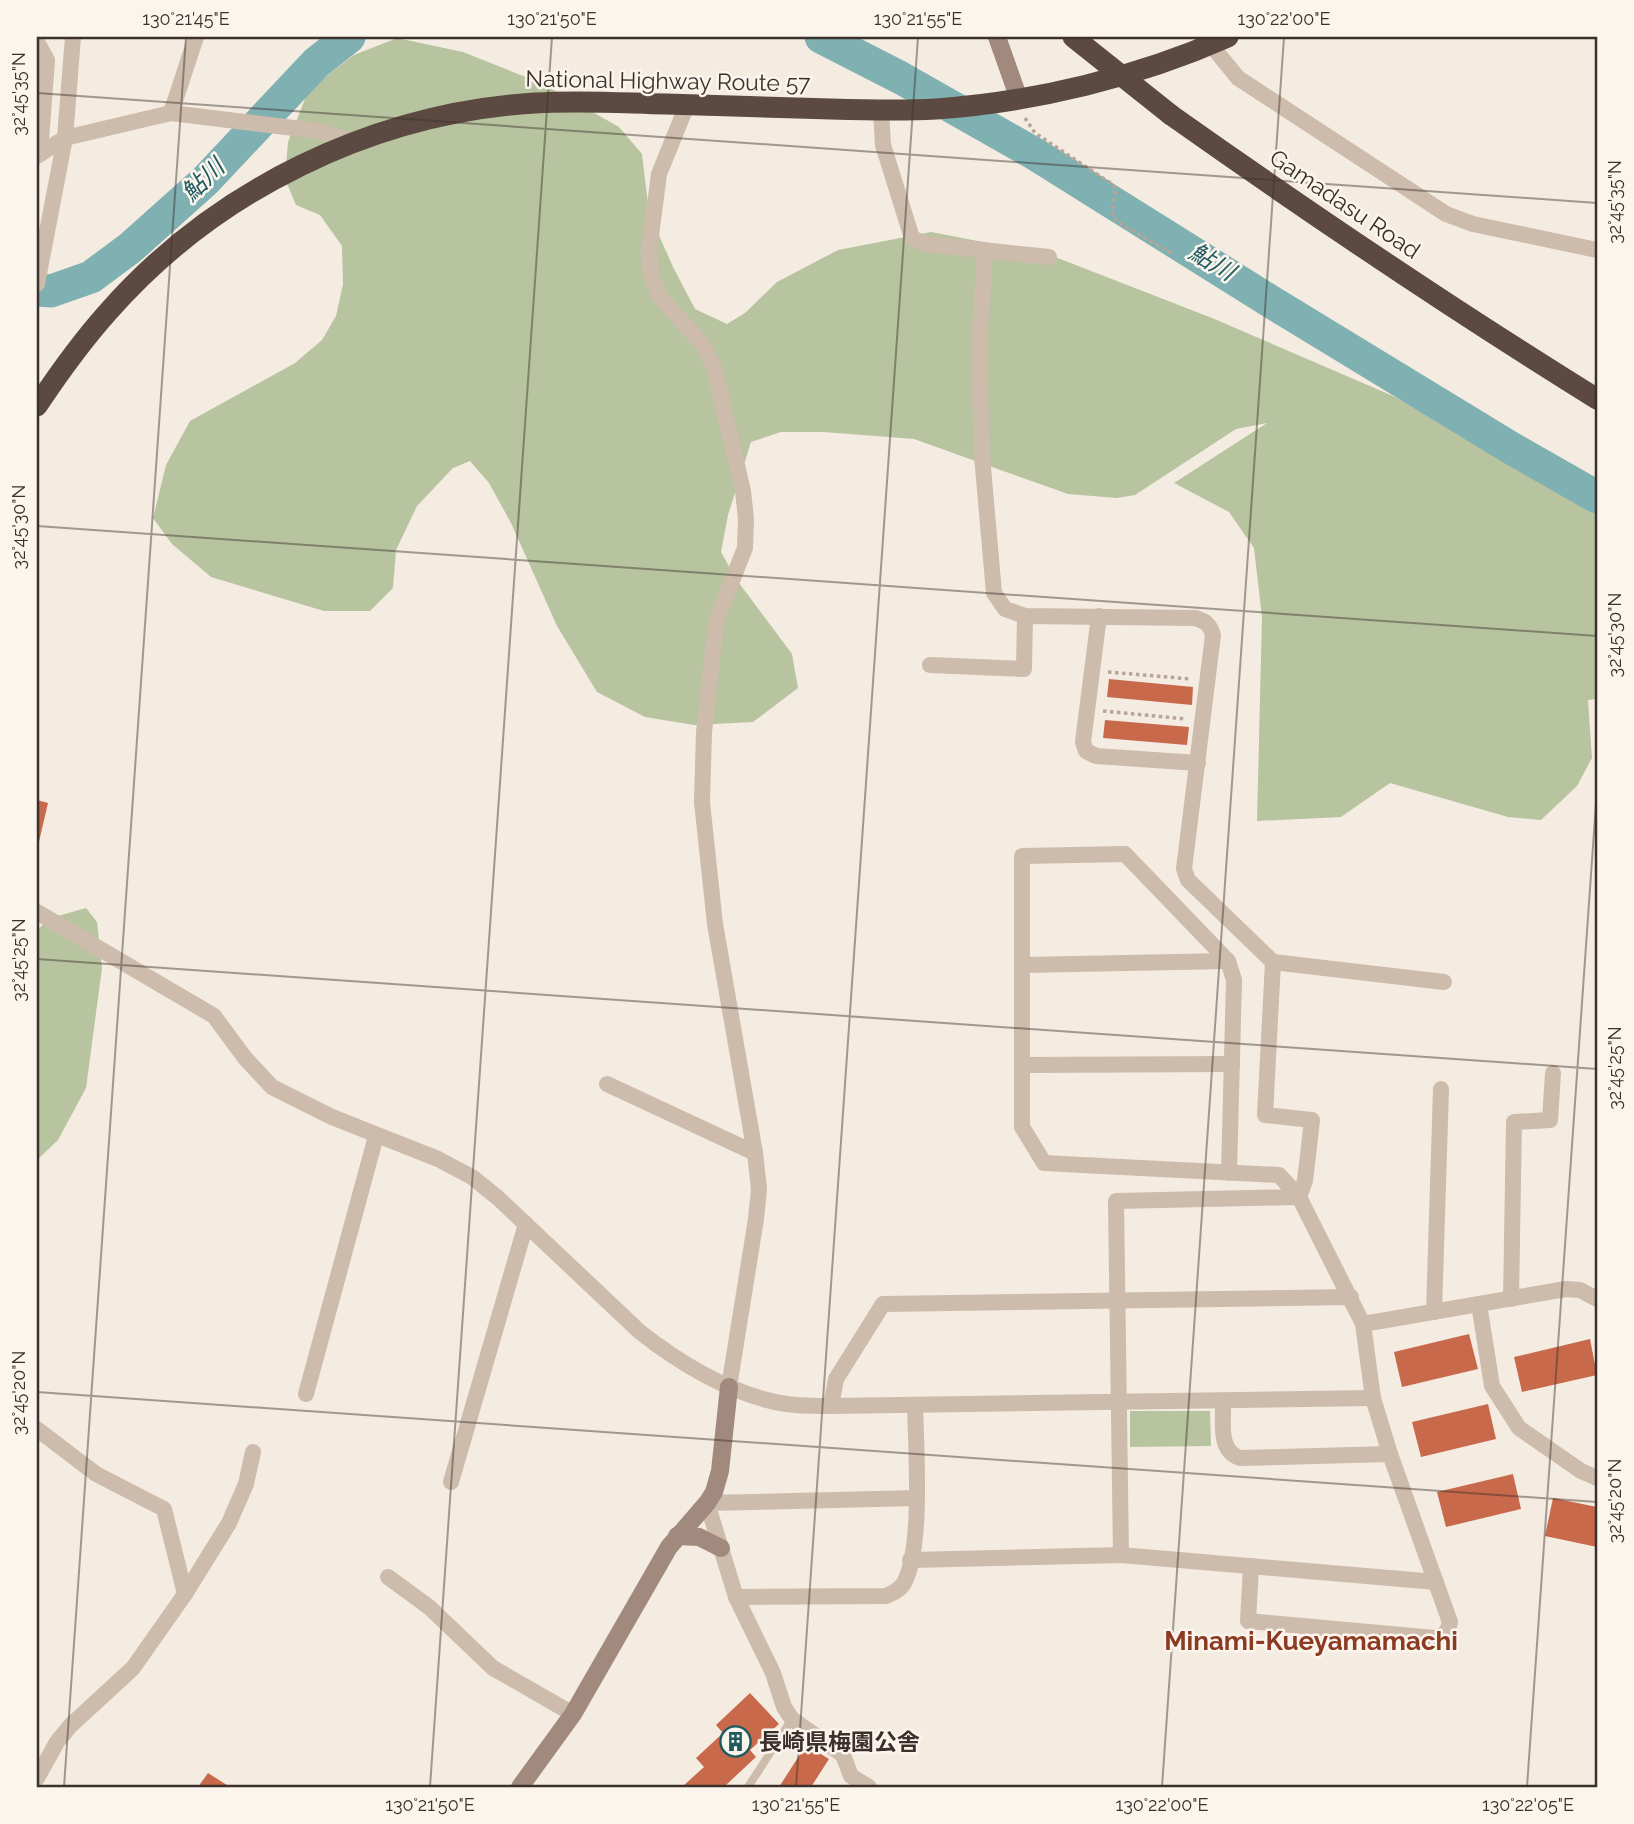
<svg xmlns="http://www.w3.org/2000/svg" width="1634" height="1824" viewBox="0 0 1634 1824" font-family="Raleway,'Noto Sans JP',sans-serif">
  <style>
    .green { fill: #b8c4a0 }
    .lines { fill: none; stroke-linecap: round; stroke-linejoin: round }
    .river { stroke: #7fb0b2; stroke-width: 33 }
    .building { fill: #c8694b }
    .path { stroke: #b9a596; stroke-width: 3.5; stroke-dasharray: 3.5 3.5; stroke-linecap: butt }
    .lane { stroke: #cdbbac; stroke-width: 8 }
    .street { stroke: #cdbbac; stroke-width: 16 }
    .secondary { stroke: #a18a7d; stroke-width: 18 }
    .highway { stroke: #5c4a42; stroke-width: 21 }
    .highway-bridge { stroke: #5c4a42; stroke-width: 21 }
    .ticks { fill: none; stroke: #3b302b; stroke-width: 2; stroke-opacity: 0.45 }
    .labels { text-anchor: middle; stroke-width: 5; stroke-linejoin: round; paint-order: stroke }
    .street-label { font-size: 23px; fill: #3b302b; stroke: #fbf5ee }
    .poi-label { font-size: 23px; font-weight: bold; fill: #3b302b; stroke: #fbf5ee; text-anchor: start }
    .water-label { font-size: 24px; font-style: italic; fill: #1f5a5e; stroke: #fbf5ee }
    .quarter-label { font-size: 26px; font-weight: bold; fill: #8c3b22; stroke: #fbf5ee }
    .neatline { fill: none; stroke: #3b302b; stroke-width: 2.5 }
    .ticks-label { font-size: 18px; text-anchor: middle; fill: #3b302b }
  </style>
  <rect width="100%" height="100%" fill="#f4ebe1"/>
  <!-- green -->
  <g class="green">
    <path d="M397,38L463,52L543,84L619,127L642,154L649,213L674,269L695,309L727,324L745,313L777,282L838,250L931,232L1050,255L1212,318L1393,396L1597,507V699L1588,700L1592,758L1577,786L1541,820L1508,817L1390,783L1341,817L1257,821L1262,617L1254,548L1229,512L1174,483L1267,423L1236,429L1135,495L1117,498L1068,494L914,439L823,432H781L751,442L728,515L721,552L736,579L792,654L798,688L753,722L694,725L645,717L597,692L557,626L511,523L489,483L470,461L453,468L417,506L396,550L393,588L370,611H324L211,577L172,544L153,518L166,465L190,421L295,363L322,340L336,316L343,284L342,246L320,215L296,205L285,179L288,142L309,89L354,55Z"/>
    <path d="M86,908L97,922L102,968L86,1088L58,1140L37,1160V930L51,918Z"/>
    <path d="M1130,1411H1210L1211,1446L1130,1447Z"/>
  </g>
  <g class="lines">
    <!-- river -->
    <g class="river">
      <path d="M821,37L901,78L1035,154L1273,303L1511,448L1597,497"/>
      <path d="M37,290L51,291L91,277L130,248L205,181L316,63L349,37"/>
    </g>
  </g>
  <!-- building -->
  <g class="building">
    <path d="M1109,679L1193,687L1192,705L1107,697Z"/>
    <path d="M1105,720L1189,727L1187,745L1103,738Z"/>
    <path d="M37,800L48,803L38,846H37Z"/>
    <path d="M1469,1334L1478,1369L1402,1387L1394,1352Z"/>
    <path d="M1590,1339L1597,1375L1522,1392L1514,1357Z"/>
    <path d="M1488,1404L1496,1439L1421,1457L1412,1422Z"/>
    <path d="M1513,1474L1521,1509L1446,1527L1437,1492Z"/>
    <path d="M1553,1498L1597,1507V1547L1545,1536Z"/>
    <path d="M750,1693L779,1724L750,1750L756,1757L726,1785L728,1787H682L704,1767L696,1758L723,1733L716,1725Z"/>
    <path d="M806,1745L829,1759L811,1787H779Z"/>
    <path d="M208,1773L230,1787H198Z"/>
  </g>
  <g class="lines">
    <!-- path -->
    <g class="path">
      <path d="M1025,118L1035,133L1112,184L1116,189L1112,212L1117,222L1173,254"/>
      <path d="M1108,672L1191,679"/>
      <path d="M1103,711L1186,719"/>
    </g>
    <!-- lane -->
    <path class="lane" d="M748,1787L792,1719"/>
    <!-- street -->
    <g class="street">
      <path d="M37,42L47,60L40,154"/>
      <path d="M1211,45L1238,78L1446,214L1473,224L1597,250"/>
      <path d="M687,105L659,174L649,251L651,275L660,297L702,344L714,367L743,491L746,519L745,548L718,616L714,640L704,732L702,802L715,924L755,1153L759,1189L756,1219L729,1387"/>
      <path d="M881,110L883,145L912,238L926,244L1049,257"/>
      <path d="M171,113L196,37"/>
      <path d="M37,156L65,138L171,113L318,131L354,142"/>
      <path d="M985,250L979,348L982,456L994,593L1005,609L1025,616L1195,618C1205,621 1210,624 1213,635L1184,869L1188,880L1273,962L1265,1115L1312,1120L1305,1181L1299,1197L1116,1201L1121,1555"/>
      <path d="M37,284L65,138L73,37"/>
      <path d="M1099,616L1083,742L1086,751L1096,756L1198,763"/>
      <path d="M930,665L1024,669L1025,616"/>
      <path d="M37,912L214,1016L245,1058L272,1087L332,1117L438,1159L472,1177L498,1198L640,1332C677,1361 721,1388 767,1400C788,1406 810,1406 831,1406L1373,1398"/>
      <path d="M1273,962L1444,982"/>
      <path d="M1023,965L1228,961"/>
      <path d="M1023,1065L1232,1064"/>
      <path d="M607,1084L755,1153"/>
      <path d="M1229,1173L1234,980L1228,961L1125,854L1022,856V1127L1044,1163L1279,1175L1299,1197L1363,1324L1373,1398L1390,1454L1450,1622C1448,1632 1444,1635 1435,1638L1248,1621L1251,1566"/>
      <path d="M1511,1299L1514,1122L1550,1120L1553,1073"/>
      <path d="M1479,1304L1492,1386L1519,1428L1581,1471L1597,1478"/>
      <path d="M1434,1312L1441,1089"/>
      <path d="M1363,1324L1566,1289L1580,1290L1597,1299"/>
      <path d="M306,1394L376,1136"/>
      <path d="M1223,1401C1224,1421 1217,1450 1240,1458L1390,1454"/>
      <path d="M831,1406L836,1379L883,1304L1351,1297"/>
      <path d="M37,1429L96,1474L164,1509L185,1594"/>
      <path d="M451,1482L526,1224"/>
      <path d="M910,1560L1121,1555L1436,1582"/>
      <path d="M388,1577L429,1607L493,1668L573,1714"/>
      <path d="M736,1597L886,1596C893,1593 900,1590 904,1583C923,1549 916,1447 915,1405"/>
      <path d="M37,1778L57,1742L70,1726L133,1668L185,1594L229,1523L246,1484L253,1452"/>
      <path d="M869,1787L851,1776L843,1755L792,1719L784,1707L773,1673L736,1597L707,1503L917,1498"/>
    </g>
    <!-- secondary -->
    <g class="secondary">
      <path d="M997,37L1019,99"/>
      <path d="M677,1536L699,1537L721,1548"/>
      <path d="M520,1787L573,1714L669,1547L707,1503L714,1492L720,1471L729,1387"/>
    </g>
    <!-- highway -->
    <g class="highway">
      <path d="M1171,115C1311,214 1452,309 1597,399"/>
      <path d="M37,406C59,373 82,341 108,312C215,190 373,113 535,103C579,100 622,103 666,104C721,106 776,107 831,109C866,110 901,111 936,109C1035,102 1138,77 1228,37"/>
    </g>
    <!-- highway-bridge -->
    <path class="highway-bridge" d="M1073,37L1171,115"/>
  </g>
  <!-- ticks -->
  <path class="ticks" d="M37,93L1597,203M37,526L1597,636M37,959L1597,1069M37,1392L1597,1502M64,1787L186,37M430,1787L552,37M796,1787L918,37M1162,1787L1284,37M1527,1787L1597,789"/>
  <!-- icons -->
  <defs>
    <symbol id="building-ring" viewBox="-11 -11 22 22"><circle r="9.5" fill="#fbf5ee" stroke="#1f5a5e" stroke-width="1.5"/><path d="M-4-6H4V6H1V3H-1V6H-4ZM-2.5-4.3h1.7v1.8h-1.7ZM.8-4.3h1.7v1.8H.8ZM-2.5-1h1.7V.8h-1.7ZM.8-1h1.7V.8H.8Z" fill="#1f5a5e"/></symbol>
  </defs>
  <g fill-rule="evenodd">
    <use href="#building-ring" x="718" y="1724" width="35" height="35"/>
  </g>
  <g class="labels">
    <!-- street labels -->
    <g class="street-label">
      <text transform="translate(668 81) rotate(1)" y="8">National Highway Route 57</text>
      <text transform="translate(1345 204) rotate(34)" y="8">Gamadasu Road</text>
    </g>
    <!-- poi labels -->
    <g class="poi-label">
      <text x="759" y="1750">長崎県梅園公舎</text>
    </g>
    <!-- water labels -->
    <g class="water-label">
      <text transform="translate(203 180) rotate(-44)" y="8">鮎川</text>
      <text transform="translate(1212 262) rotate(31)" y="8">鮎川</text>
    </g>
    <!-- quarter labels -->
    <g class="quarter-label">
      <text x="1311" y="1650">Minami-Kueyamamachi</text>
    </g>
  </g>
  <!-- border -->
  <rect width="1634" height="1824" fill="none" stroke="#fbf5ee" stroke-width="77"/>
  <rect x="38" y="38" width="1558" height="1748" class="neatline"/>
  <g class="ticks-label">
    <text x="186" y="25">130°21'45"E</text>
    <text x="552" y="25">130°21'50"E</text>
    <text x="918" y="25">130°21'55"E</text>
    <text x="1284" y="25">130°22'00"E</text>
    <text transform="translate(19 94) rotate(-90)" y="6">32°45'35"N</text>
    <text transform="translate(1615 202) rotate(-90)" y="6">32°45'35"N</text>
    <text transform="translate(19 527) rotate(-90)" y="6">32°45'30"N</text>
    <text transform="translate(1615 635) rotate(-90)" y="6">32°45'30"N</text>
    <text transform="translate(19 960) rotate(-90)" y="6">32°45'25"N</text>
    <text transform="translate(1615 1068) rotate(-90)" y="6">32°45'25"N</text>
    <text transform="translate(19 1393) rotate(-90)" y="6">32°45'20"N</text>
    <text transform="translate(1615 1501) rotate(-90)" y="6">32°45'20"N</text>
    <text x="430" y="1811">130°21'50"E</text>
    <text x="796" y="1811">130°21'55"E</text>
    <text x="1162" y="1811">130°22'00"E</text>
    <text x="1528" y="1811">130°22'05"E</text>
  </g>
</svg>
